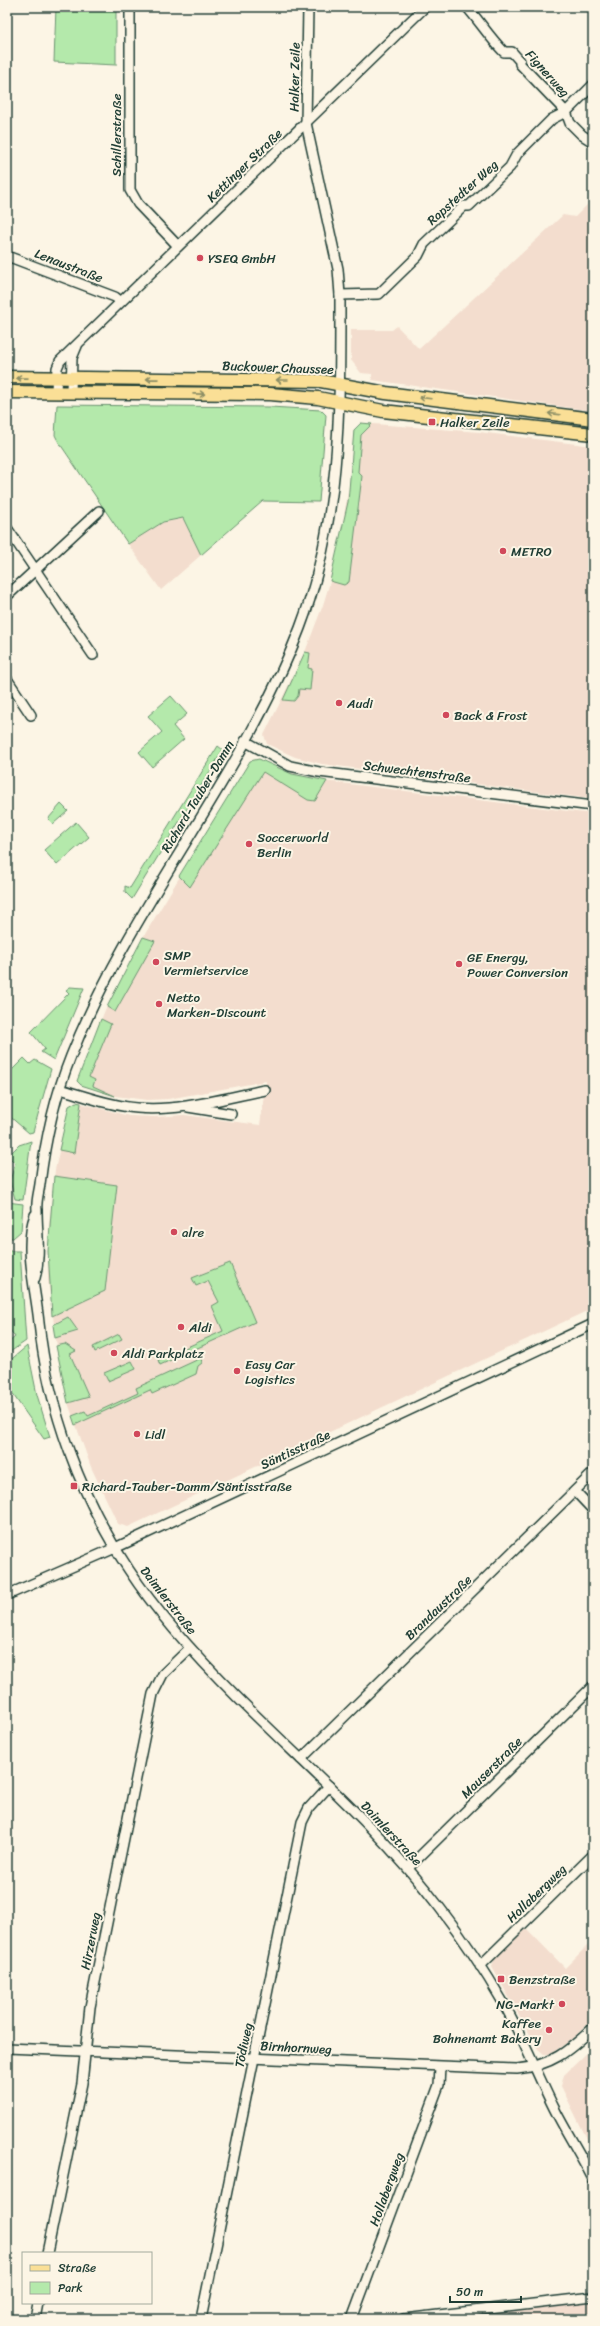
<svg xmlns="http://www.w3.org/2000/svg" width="600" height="2326" viewBox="0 0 600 2326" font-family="Sriracha,sans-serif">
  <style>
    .built { fill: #f3ddce }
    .green { fill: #b4e9ab; stroke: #6a9370 }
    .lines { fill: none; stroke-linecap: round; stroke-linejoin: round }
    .minor-casing { stroke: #1f3d34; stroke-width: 12 }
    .major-casing { stroke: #1f3d34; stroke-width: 15 }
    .minor { stroke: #fcf5e5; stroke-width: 9 }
    .major { stroke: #fadf96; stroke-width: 12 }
    .oneway { stroke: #8c8e65 }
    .poi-dot { fill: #d1495b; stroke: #fcf5e5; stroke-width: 1.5 }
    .labels { text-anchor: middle; stroke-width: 4; stroke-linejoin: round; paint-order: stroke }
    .street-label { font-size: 13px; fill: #1f3d34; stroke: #fcf5e5 }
    .poi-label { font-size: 13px; fill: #1f3d34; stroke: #fcf5e5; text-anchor: start }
  </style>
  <rect width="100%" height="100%" fill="#fcf5e5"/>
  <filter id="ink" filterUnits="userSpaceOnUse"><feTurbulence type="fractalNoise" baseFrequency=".025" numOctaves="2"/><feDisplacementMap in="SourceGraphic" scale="8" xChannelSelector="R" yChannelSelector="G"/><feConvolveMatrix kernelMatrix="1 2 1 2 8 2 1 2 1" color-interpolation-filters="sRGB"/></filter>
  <g filter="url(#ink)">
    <!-- built -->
    <g class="built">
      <path d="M593,199V411L372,380V374L361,373L351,360V330H392L397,326L419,349L563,215L575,217Z"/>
      <path d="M361,423L479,432L593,446V799L322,764L295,757L267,744L264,735L305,652L323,605L337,559L350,480L354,430Z"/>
      <path d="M183,518L201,555L161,590L128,544L163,522Z"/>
      <path d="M259,759L285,771L316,780L593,814V1308L128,1527L118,1524L91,1467L68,1403L59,1362L48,1279L49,1225L55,1170L69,1106L76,1102L129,1116L155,1117L184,1115L260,1125L266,1081L168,1099L147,1100L115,1096L81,1085L77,1081L105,1010L142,939L250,761Z"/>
      <path d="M526,1928L565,1968L593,1940V2019L571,2040L550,2054H544L538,2049L492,1967L495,1957Z"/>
      <path d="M593,2047V2151L561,2086L564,2075Z"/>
      <path d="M593,2303V2319H445Z"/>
    </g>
    <!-- green -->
    <g class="green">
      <path d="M56,7H116V65L54,62Z"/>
      <path d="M81,384L260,386L263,388H80Z"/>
      <path d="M57,405L270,407L321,410L326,415L319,502L263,501L201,555L183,518L163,522L128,544L58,441L55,435Z"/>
      <path d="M361,423L372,424L361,435L358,472L362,476L349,582L344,585L330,581L348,502L354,430Z"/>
      <path d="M305,652L310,653L308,668L312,669L310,690L299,689L298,696L294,701L283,700Z"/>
      <path d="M171,696L187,714L173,726L184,739L152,767L139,752L162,732L148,716Z"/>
      <path d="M218,746L223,750L132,899L125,892V886L130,888Z"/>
      <path d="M259,759L292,774L327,781L315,801L308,800L263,772L190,887L179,876L250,761Z"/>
      <path d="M61,804L68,811L53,824L48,819Z"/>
      <path d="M76,822L89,837L57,865L44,850Z"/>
      <path d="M143,937L155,941L115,1012L107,1007Z"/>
      <path d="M70,987L84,988L54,1060L41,1052L45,1049L31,1032L69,993L66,990Z"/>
      <path d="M101,1019L111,1024L89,1077L95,1080L93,1086L115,1096L81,1085L77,1081Z"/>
      <path d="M24,1058L30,1064L35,1060L51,1069L33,1132L29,1133L8,1115L7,1110V1075Z"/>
      <path d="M76,1102L81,1103L74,1153L59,1150L69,1106Z"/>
      <path d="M31,1141L23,1200L15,1199L10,1181L15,1163L8,1156L19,1145Z"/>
      <path d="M54,1176L117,1185L105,1291L52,1316L48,1251Z"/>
      <path d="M7,1202L23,1204L21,1231L13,1238H7Z"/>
      <path d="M7,1251H20L26,1341L7,1354V1344L15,1337L8,1327Z"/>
      <path d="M230,1263L255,1322L160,1365L158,1360L223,1331L212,1306L219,1302L208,1281L196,1286L192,1278Z"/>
      <path d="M68,1317L78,1331L55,1338L53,1325Z"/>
      <path d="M119,1334L122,1339L95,1352L93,1347Z"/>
      <path d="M65,1344L76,1351L70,1354L89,1397L68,1403L56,1346Z"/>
      <path d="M27,1346L37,1395L50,1437L44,1439L7,1386V1363Z"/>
      <path d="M201,1358L202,1363L198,1366L196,1374L152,1394L150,1390L75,1425L72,1416L85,1411L88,1416L138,1393L136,1388Z"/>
      <path d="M132,1361L136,1369L108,1381L104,1373Z"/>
    </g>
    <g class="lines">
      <defs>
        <g id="minor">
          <path d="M130,7V190L138,204L178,246"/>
          <path d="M467,7C480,22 490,38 504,52H512L520,61V64L566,112L570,123L582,135L593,142"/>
          <path d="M7,256L115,297L120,301"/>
          <path d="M340,295L379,294L418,256L424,244L464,206H469L510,167L517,154L552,119L566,112L593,85"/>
          <path d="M56,392L57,368L60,361L425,7"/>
          <path d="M71,392L72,358L77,346"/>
          <path d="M7,528L93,655"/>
          <path d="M7,596L99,511"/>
          <path d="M7,679L31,715"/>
          <path d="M245,741L290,766L319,772L593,806"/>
          <path d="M60,1089C85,1096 111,1106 137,1108C179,1112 224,1098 265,1090"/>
          <path d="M188,1107L231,1114"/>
          <path d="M35,1215C23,1246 36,1290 39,1323C48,1409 81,1498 129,1570C159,1616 198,1658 237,1697C306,1766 381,1830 440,1908C464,1939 485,1971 504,2004C523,2038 537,2074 554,2108C566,2132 581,2155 593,2179"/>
          <path d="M35,1278C41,1256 37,1232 37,1210C36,1201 39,1192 40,1184C45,1141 55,1096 71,1056C131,905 242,778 300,628C341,520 340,408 340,295L338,269L306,123L308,7"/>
          <path d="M575,1491L593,1510"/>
          <path d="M7,1595L115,1548L593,1324"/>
          <path d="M301,1759L593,1473"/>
          <path d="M408,1868L593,1686"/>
          <path d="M480,1966L593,1855"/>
          <path d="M7,2048L517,2069C551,2066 569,2051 593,2028"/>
          <path d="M47,2253L82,2083L90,2007L153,1694L163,1674L190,1648"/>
          <path d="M35,2319L38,2303"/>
          <path d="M201,2319L302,1822L309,1808L329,1786"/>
          <path d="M352,2319L439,2085L440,2067"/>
          <path d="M404,2319L593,2297"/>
        </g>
        <g id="major">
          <path d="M7,377L321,381L386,393L593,419"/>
          <path d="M7,392L270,394L318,398L383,411L593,434"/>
        </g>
      </defs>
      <!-- minor casing -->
      <use href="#minor" class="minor-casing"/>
      <!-- major casing -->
      <use href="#major" class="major-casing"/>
      <!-- minor -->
      <use href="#minor" class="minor"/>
      <!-- major -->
      <use href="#major" class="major"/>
    </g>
    <!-- one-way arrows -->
    <defs><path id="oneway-shaft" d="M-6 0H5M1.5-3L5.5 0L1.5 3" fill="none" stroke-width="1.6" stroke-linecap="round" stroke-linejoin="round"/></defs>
    <g class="oneway">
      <use href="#oneway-shaft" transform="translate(22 378) rotate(-179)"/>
      <use href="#oneway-shaft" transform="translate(152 379) rotate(-179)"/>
      <use href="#oneway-shaft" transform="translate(282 380) rotate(-180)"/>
      <use href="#oneway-shaft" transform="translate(199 394) rotate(1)"/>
      <use href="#oneway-shaft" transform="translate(425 398) rotate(-173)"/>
      <use href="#oneway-shaft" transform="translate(554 414) rotate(-173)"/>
    </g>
  </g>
  <!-- markers -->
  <g class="poi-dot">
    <circle cx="200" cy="258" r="4"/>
    <rect x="428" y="418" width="8" height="8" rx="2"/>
    <circle cx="503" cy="551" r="4"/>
    <circle cx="339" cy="703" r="4"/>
    <circle cx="446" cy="715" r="4"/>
    <circle cx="249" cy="844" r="4"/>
    <circle cx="156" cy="962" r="4"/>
    <circle cx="459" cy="964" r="4"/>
    <circle cx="159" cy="1004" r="4"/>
    <circle cx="174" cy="1232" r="4"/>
    <circle cx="181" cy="1327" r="4"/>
    <circle cx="114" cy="1353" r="4"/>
    <circle cx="237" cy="1371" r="4"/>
    <circle cx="137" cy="1434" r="4"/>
    <rect x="70" y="1482" width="8" height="8" rx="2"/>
    <rect x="497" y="1975" width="8" height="8" rx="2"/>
    <circle cx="562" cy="2004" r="4"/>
    <circle cx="549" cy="2030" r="4"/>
  </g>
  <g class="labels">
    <!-- street labels -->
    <g class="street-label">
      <text transform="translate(548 73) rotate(48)" y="5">Fignerweg</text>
      <text transform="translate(294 77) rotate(-89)" y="5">Halker Zeile</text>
      <text transform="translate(116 135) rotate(-90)" y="5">Schillerstraße</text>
      <text transform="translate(244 165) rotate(-44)" y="5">Kettinger Straße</text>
      <text transform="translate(462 192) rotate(-42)" y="5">Rapstedter Weg</text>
      <text transform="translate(69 265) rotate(21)" y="5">Lenaustraße</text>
      <text transform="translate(278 367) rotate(2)" y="5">Buckower Chaussee</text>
      <text transform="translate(417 771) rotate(7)" y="5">Schwechtenstraße</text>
      <text transform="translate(197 796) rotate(-59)" y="5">Richard-Tauber-Damm</text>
      <text transform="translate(295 1449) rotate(-25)" y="5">Säntisstraße</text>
      <text transform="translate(169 1600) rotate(52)" y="5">Daimlerstraße</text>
      <text transform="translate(438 1607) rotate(-44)" y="5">Brandaustraße</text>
      <text transform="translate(491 1767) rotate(-45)" y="5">Mauserstraße</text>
      <text transform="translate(392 1833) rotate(47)" y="5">Daimlerstraße</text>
      <text transform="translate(536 1893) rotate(-44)" y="5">Hollabergweg</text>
      <text transform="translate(90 1941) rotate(-79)" y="5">Hirzerweg</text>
      <text transform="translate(243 2045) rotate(-78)" y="5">Tödiweg</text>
      <text transform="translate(296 2047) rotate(3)" y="5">Birnhornweg</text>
      <text transform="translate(386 2189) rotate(-70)" y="5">Hollabergweg</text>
    </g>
    <!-- poi labels -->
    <g class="poi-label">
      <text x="208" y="263">YSEQ GmbH</text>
      <text x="440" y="427">Halker Zeile</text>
      <text x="511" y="556">METRO</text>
      <text x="347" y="708">Audi</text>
      <text x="454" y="720">Back &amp; Frost</text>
      <text x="257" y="842">Soccerworld<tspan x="257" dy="15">Berlin</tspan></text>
      <text x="164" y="960">SMP<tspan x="164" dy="15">Vermietservice</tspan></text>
      <text x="467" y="962">GE Energy,<tspan x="467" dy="15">Power Conversion</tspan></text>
      <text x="167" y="1002">Netto<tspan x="167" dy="15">Marken-Discount</tspan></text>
      <text x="182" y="1237">alre</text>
      <text x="189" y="1332">Aldi</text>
      <text x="122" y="1358">Aldi Parkplatz</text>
      <text x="245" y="1369">Easy Car<tspan x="245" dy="15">Logistics</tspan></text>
      <text x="145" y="1439">Lidl</text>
      <text x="82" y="1491">Richard-Tauber-Damm/Säntisstraße</text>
      <text x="509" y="1984">Benzstraße</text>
      <text x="554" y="2009" text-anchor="end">NG-Markt</text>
      <text x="541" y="2028" text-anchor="end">Kaffee<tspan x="541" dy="15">Bohnenamt Bakery</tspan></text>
    </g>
  </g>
  <!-- margin -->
  <rect width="600" height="2326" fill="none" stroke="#fcf5e5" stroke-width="24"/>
  <rect x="12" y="12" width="576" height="2302" fill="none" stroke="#1f3d34" stroke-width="1.5" filter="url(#ink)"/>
  <!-- legend -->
  <rect x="22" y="2252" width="130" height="52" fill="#fcf5e5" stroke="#a4ab9e"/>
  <rect x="30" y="2265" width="20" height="6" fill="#fadf96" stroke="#a4ab9e"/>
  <text x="58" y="2272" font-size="12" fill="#1f3d34">Straße</text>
  <rect x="30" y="2282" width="20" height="12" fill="#b4e9ab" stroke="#a4ab9e"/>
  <text x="58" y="2292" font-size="12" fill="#1f3d34">Park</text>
  <!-- scale -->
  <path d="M450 2296v6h71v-6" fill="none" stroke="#1f3d34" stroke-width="2"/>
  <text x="456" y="2296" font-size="12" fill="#1f3d34" stroke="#fcf5e5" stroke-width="3" paint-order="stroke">50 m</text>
</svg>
